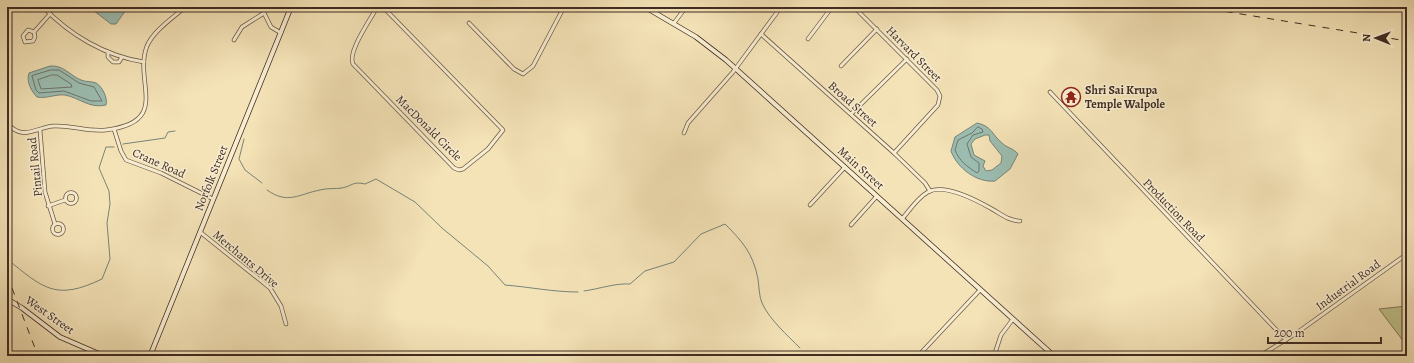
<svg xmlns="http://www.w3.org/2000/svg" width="1414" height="363" viewBox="0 0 1414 363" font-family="Alegreya,serif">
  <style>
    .green { fill: #c1c28a; stroke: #807756 }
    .water { fill: #9cbeb2; stroke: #778479; fill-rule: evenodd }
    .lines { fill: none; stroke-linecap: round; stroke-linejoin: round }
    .shore { stroke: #6e756a; stroke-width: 1 }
    .stream { stroke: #778479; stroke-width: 1 }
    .street-casing { stroke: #6c5a48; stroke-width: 4.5 }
    .secondary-casing { stroke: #3f2c23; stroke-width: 5.5 }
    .street { stroke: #f8edd0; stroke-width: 3 }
    .secondary { stroke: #f8edd0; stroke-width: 4 }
    .rail { stroke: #3f2c23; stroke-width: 1; stroke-dasharray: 7 7; stroke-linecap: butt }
    .labels { text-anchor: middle; stroke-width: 3; stroke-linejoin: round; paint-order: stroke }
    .street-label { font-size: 12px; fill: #3f2c23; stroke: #f8edd0 }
    .poi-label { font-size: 12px; font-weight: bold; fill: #3f2c23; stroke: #f8edd0; text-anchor: start }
  </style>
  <rect width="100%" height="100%" fill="#f4e3b7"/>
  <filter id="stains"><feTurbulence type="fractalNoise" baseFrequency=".005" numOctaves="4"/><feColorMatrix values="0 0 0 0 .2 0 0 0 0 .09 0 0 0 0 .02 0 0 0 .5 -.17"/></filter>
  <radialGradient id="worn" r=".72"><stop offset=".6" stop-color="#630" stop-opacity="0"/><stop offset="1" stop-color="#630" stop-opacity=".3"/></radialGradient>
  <!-- green -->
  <path class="green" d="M1407,306V346L1379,309Z"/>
  <!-- water -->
  <g class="water">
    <path d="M89,7H128L116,24H111Z"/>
    <path d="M50,66C64,65 69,75 81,80C85,82 91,81 96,83C102,86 108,98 106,105C90,109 80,98 65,95C55,94 46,99 37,97C31,91 26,81 29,73Z"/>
    <path d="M977,123C992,126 992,135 1002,143C1007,148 1013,148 1018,154L1010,169L995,181C977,183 957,168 951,151L955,137ZM985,135H989L990,141L1002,156L1001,163L992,170L986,171L983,166L985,161L974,155L971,144L975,139Z"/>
  </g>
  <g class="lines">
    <!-- shore -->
    <g class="shore">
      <path d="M51,70H59L79,83L94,87L102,101H91L64,91L39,93L36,90L32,76Z"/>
      <path d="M52,75H57L71,84L72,87L41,89L38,80Z"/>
      <path d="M978,127L982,129L983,132L973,135L967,144L971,157L979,163V171L977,173C968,167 959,161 955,150L958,140L972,133Z"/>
    </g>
    <!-- stream -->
    <g class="stream">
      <path d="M244,139L239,159L245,170L262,183"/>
      <path d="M123,144L165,138L168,132L175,131"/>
      <path d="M267,190C288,205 299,194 320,190C327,188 335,189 342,188C352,186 353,181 365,184L376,179L415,202L442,228L488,266L505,285C530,287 553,292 578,292"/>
      <path d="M7,259C44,289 56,301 102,279L110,259L107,223L110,204L109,191L99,168L106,147H114"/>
      <path d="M584,291C599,289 615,283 630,284L645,271L674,262L701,234L725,224C742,241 753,253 758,279C759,286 759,296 762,303C769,319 788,336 800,348"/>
    </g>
    <defs>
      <g id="street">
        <path d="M43,7C70,35 105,56 144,62"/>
        <path d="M261,7L271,27L281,33"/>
        <path d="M377,7C371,19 347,52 353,64L454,168L459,170L463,169L488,149L503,130L383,7"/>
        <path d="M854,7L937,90L940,96L938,105L894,153"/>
        <path d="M469,23L514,69L523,74L533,66L564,7"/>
        <path d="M674,23L686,7"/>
        <path d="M34,32L35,37L33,41L25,42L23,36L28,30L34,32L50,14"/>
        <path d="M761,34L894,153L925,183L930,191"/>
        <path d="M808,39L832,7"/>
        <path d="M234,40L242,27L264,13"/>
        <path d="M108,52V57L113,62H119L122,57"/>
        <path d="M841,66L877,29"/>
        <path d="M1050,92L1286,340"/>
        <path d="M851,114L907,59"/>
        <path d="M7,123C23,142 36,127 54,126C72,125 86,132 106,130C172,122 133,82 147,46C154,30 173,18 185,7"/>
        <path d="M114,129L121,151L126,160L161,173L213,199"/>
        <path d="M40,130L45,192L55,224"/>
        <path d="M684,133L688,123L733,72L781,7"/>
        <path d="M7,134L11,128"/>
        <circle cx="71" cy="198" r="5.5"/>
        <path d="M810,205L845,167"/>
        <path d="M48,206L65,200"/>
        <path d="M902,219C910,210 917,198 928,192C944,183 978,201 992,209C1001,214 1009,221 1020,221"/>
        <circle cx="58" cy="229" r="5.5"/>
        <path d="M851,225L877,196"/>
        <path d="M200,232L270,288L281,306L286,324"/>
        <path d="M918,356L980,290"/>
        <path d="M994,356L1001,335L1013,319"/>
        <path d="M1260,356L1298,332L1407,254"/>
      </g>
      <g id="secondary">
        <path d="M645,7L696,37L726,60L1054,356"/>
        <path d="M7,299L22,308L60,337L104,356"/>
        <path d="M150,356L291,7"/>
      </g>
    </defs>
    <!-- street casing -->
    <use href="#street" class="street-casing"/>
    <!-- secondary casing -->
    <use href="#secondary" class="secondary-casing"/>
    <!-- street -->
    <use href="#street" class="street"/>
    <!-- secondary -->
    <use href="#secondary" class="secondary"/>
    <!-- rail -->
    <g class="rail">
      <path d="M1198,7L1407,41"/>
      <path d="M7,275L38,356"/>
    </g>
  </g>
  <!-- icons -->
  <defs>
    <symbol id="temple-ring" viewBox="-11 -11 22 22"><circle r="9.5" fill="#f8edd0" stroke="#8f2418" stroke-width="1.5"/><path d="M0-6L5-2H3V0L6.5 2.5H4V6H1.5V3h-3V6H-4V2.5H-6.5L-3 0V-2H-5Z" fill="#8f2418"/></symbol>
  </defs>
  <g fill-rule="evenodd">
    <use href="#temple-ring" x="1060" y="86" width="22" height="22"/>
  </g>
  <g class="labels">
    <!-- street labels -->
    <g class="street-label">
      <text transform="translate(914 54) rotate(45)" y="4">Harvard Street</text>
      <text transform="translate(853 104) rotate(42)" y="4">Broad Street</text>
      <text transform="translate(429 128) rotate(45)" y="4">MacDonald Circle</text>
      <text transform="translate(159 163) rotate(24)" y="4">Crane Road</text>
      <text transform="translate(35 167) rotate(-96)" y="4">Pintail Road</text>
      <text transform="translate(861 168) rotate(42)" y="4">Main Street</text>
      <text transform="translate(211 178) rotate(-68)" y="4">Norfolk Street</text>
      <text transform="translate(1174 210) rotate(46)" y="4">Production Road</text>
      <text transform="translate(246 259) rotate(40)" y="4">Merchants Drive</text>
      <text transform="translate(1348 285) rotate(-36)" y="4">Industrial Road</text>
      <text transform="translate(50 315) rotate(35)" y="4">West Street</text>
    </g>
    <!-- poi labels -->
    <g class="poi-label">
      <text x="1085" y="94">Shri Sai Krupa<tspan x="1085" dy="14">Temple Walpole</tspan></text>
    </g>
  </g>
  <!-- margin -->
  <rect width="1414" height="363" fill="none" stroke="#f4e3b7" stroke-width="24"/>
  <rect x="8" y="8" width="1398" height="347" fill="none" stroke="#3f2c23" stroke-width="2"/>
  <rect x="12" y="12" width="1390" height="339" fill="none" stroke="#3f2c23"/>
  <!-- north arrow -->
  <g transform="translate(1376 38) rotate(271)" stroke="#f8edd0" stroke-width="3" paint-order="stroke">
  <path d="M0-3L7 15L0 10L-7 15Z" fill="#3f2c23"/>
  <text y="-6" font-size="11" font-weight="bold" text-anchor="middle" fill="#3f2c23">N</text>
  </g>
  <!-- scale -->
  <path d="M1268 337v6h113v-6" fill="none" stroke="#3f2c23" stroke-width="2"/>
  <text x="1274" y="337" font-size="12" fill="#3f2c23" stroke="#f8edd0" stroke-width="3" paint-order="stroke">200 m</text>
  <rect width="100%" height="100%" filter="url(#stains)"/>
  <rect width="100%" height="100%" fill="url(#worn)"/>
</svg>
